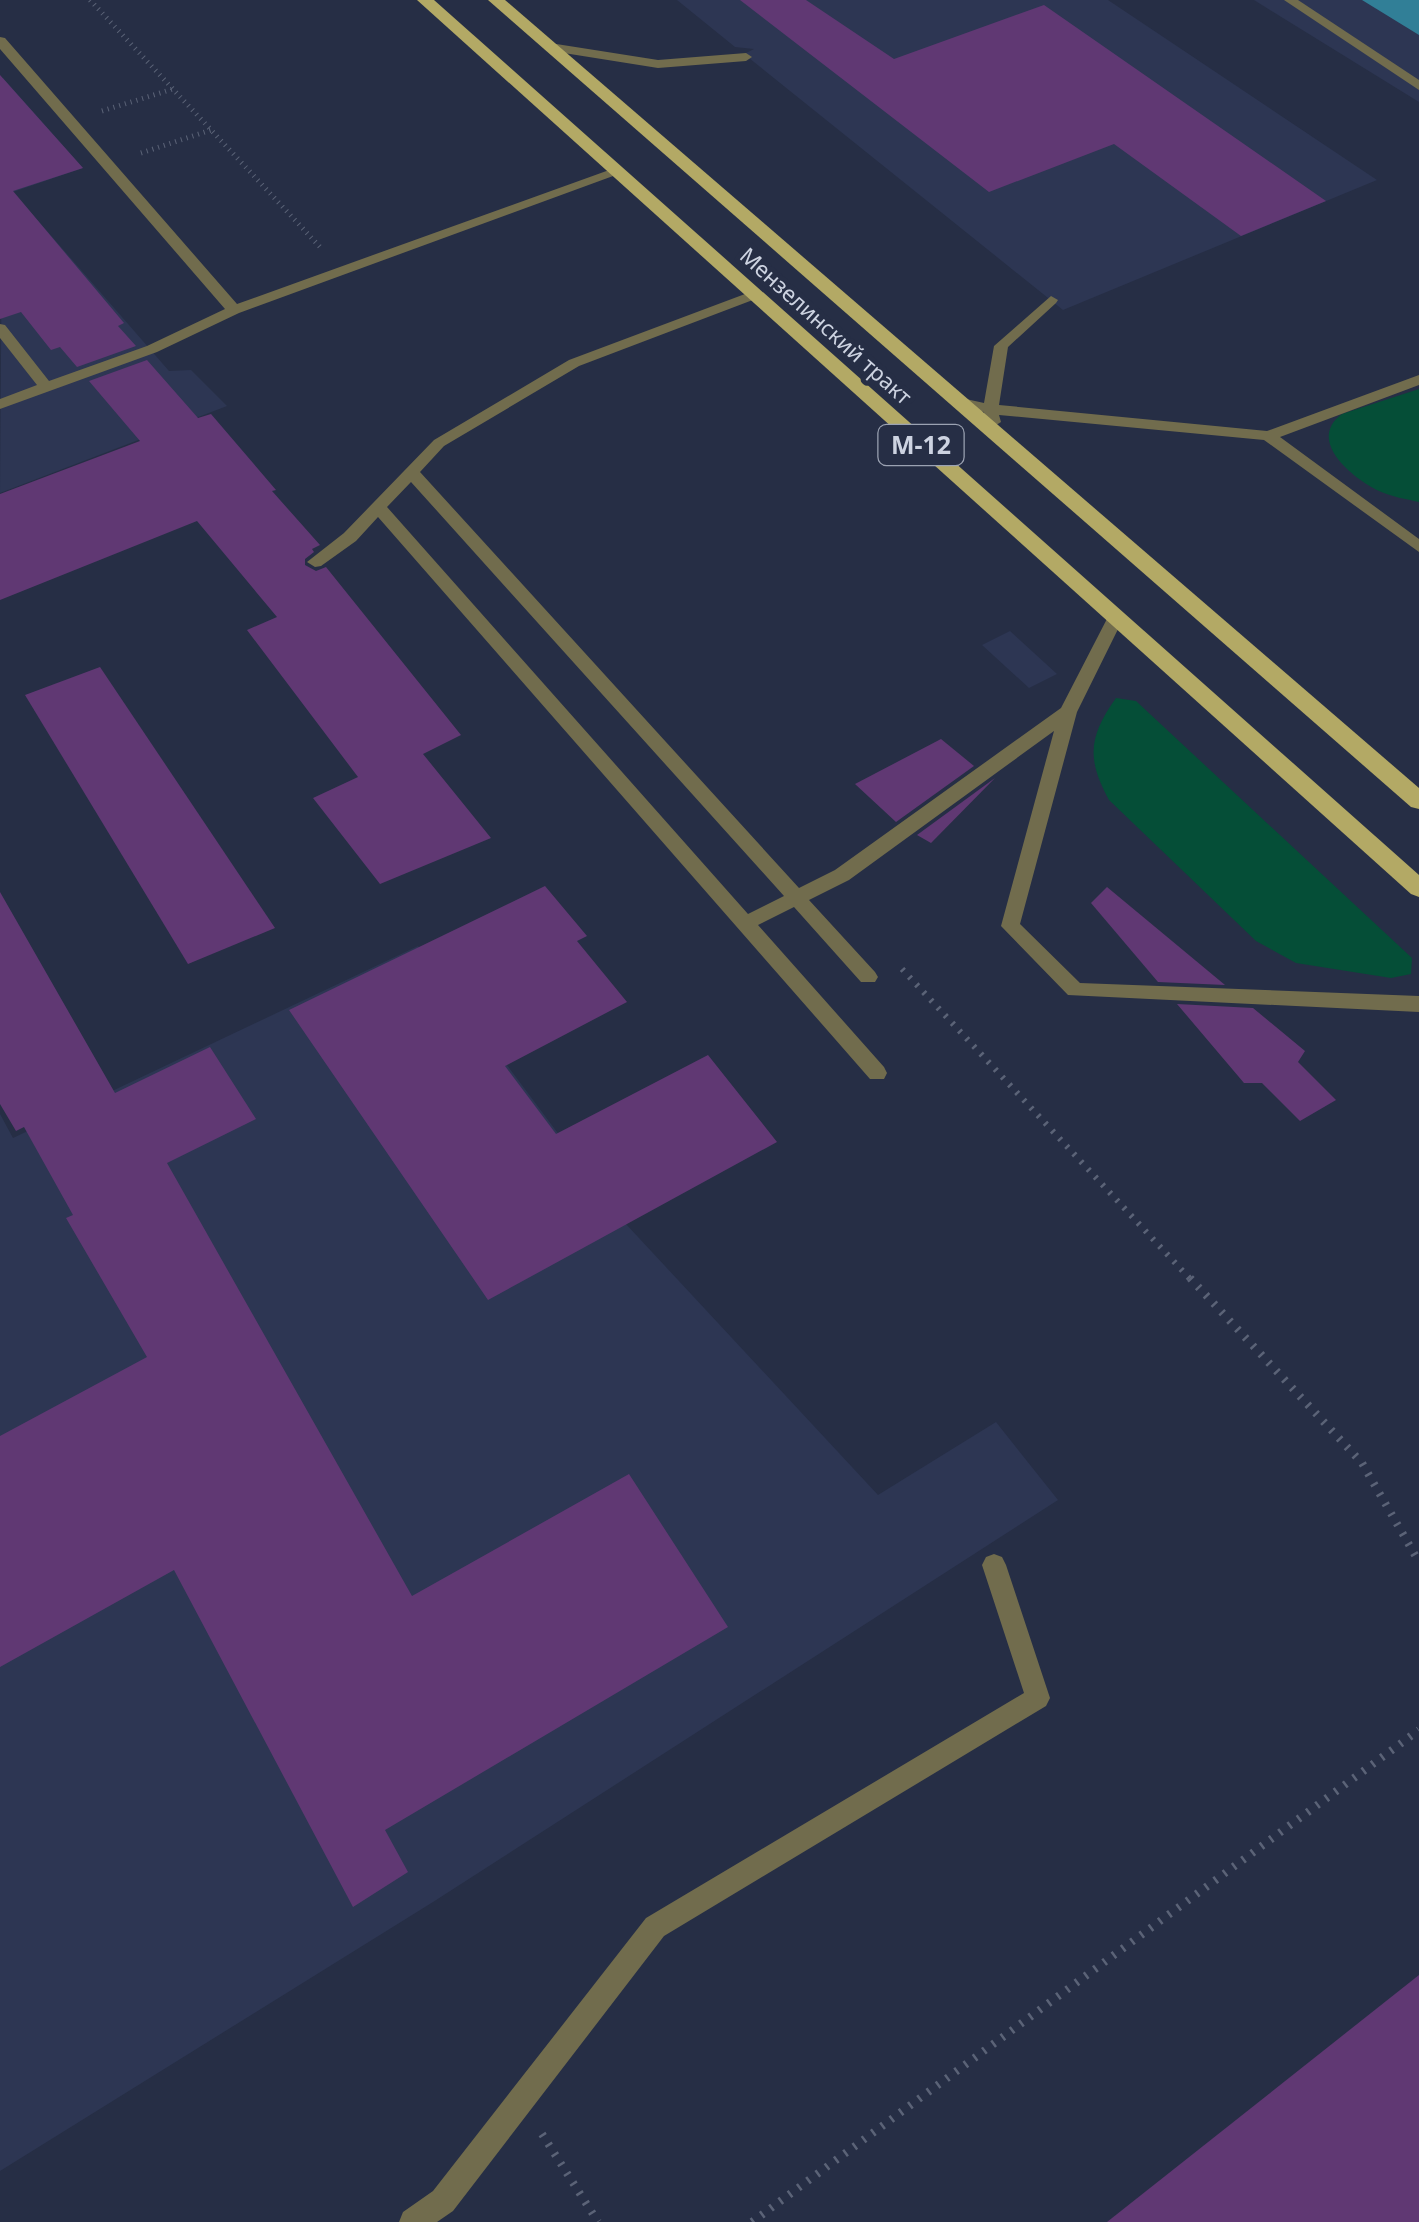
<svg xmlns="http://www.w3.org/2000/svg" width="1419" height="2222" viewBox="0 0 1419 2222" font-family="'Noto Sans',sans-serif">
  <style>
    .built { fill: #2d3653 }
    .green { fill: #054e37 }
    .water { fill: #317f97 }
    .building { fill: #603873 }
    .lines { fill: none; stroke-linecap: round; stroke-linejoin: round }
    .path-far2 { stroke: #5b6377; stroke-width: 5; stroke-dasharray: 1 5; stroke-linecap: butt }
    .path-far1 { stroke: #5b6377; stroke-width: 6; stroke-dasharray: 2.5 8; stroke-linecap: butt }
    .path { stroke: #5b6377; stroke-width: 8; stroke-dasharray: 2.5 9; stroke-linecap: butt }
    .service { fill: #716c4d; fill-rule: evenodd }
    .primary { fill: #b3a965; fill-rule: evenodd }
    .labels { text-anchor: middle; stroke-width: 10; stroke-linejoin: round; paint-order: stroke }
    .far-street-label { font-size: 22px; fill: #cdd3e1; stroke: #262e45 }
    .shield { fill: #262e45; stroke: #9ba2b2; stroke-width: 2.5 }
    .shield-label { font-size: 25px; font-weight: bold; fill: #cdd3e1 }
  </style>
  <rect width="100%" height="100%" fill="#262e45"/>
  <!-- built -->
  <g class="built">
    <path d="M677,0H1108L1377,180L1063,310L744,54L754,49L735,47Z"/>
    <path d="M1254,0H1419V102Z"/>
    <path d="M3,78L83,168L13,192L169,371L191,370L227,406L0,493Z"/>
    <path d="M1010,631L1057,674L1029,688L982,645Z"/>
    <path d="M418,946L625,1223L878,1495L996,1422L1058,1500L433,1902L0,2171V1114L13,1138Z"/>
  </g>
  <!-- green -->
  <g class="green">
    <path d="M1419,389V502C1406,499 1392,497 1379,491C1352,478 1306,440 1342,414Z"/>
    <path d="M1116,698L1136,701L1412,958L1411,974L1391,978L1296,963L1256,941L1109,800C1086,758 1089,736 1116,698Z"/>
  </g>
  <!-- water -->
  <path class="water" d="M1362,0H1419V35Z"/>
  <!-- building -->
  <g class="building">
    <path d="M740,0H806L894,59L1044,5L1326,201L1241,236L1114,144L989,192Z"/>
    <path d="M0,75L83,168L13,191L124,323L118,326L136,346L77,367L60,347L51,350L21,312L0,319Z"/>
    <path d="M147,360L198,418L211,414L276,490L272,491L320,545L312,549L314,552L305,559V565L316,571L326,567L461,735L423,754L491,838L380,884L313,798L358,777L247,630L277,617L197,521L0,600V494L140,441L89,381Z"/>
    <path d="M100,667L275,928L188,964L25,695Z"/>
    <path d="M941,739L974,766L896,822L855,784Z"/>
    <path d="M995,778L931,843L917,835Z"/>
    <path d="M545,886L587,936L577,941L627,1002L505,1066L556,1134L708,1055L777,1142L488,1300L289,1010Z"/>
    <path d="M1107,887L1225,985L1158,982L1091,903Z"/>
    <path d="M0,892L115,1093L210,1047L256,1119L167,1163L412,1596L629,1474L728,1627L385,1830L408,1872L353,1907L174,1570L0,1667V1436L147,1357L66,1218L73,1215L24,1127L16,1131L0,1104Z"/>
    <path d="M1177,1004L1253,1008L1305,1051L1298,1062L1336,1100L1300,1121L1262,1083H1244Z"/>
    <path d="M1419,1975V2222H1107Z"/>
  </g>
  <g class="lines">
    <!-- path-far2 -->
    <g class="path-far2">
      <path d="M90,0L321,248"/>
      <path d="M102,111L173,89"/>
      <path d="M141,153L211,130"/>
    </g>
    <!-- path-far1 -->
    <path class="path-far1" d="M902,969L1192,1281"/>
    <!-- path -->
    <g class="path">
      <path d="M1190,1278L1362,1463L1419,1562"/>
      <path d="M542,2134L598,2222"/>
      <path d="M752,2222L1419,1730"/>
    </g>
    <!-- service -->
    <g class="service">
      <path d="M1284,0H1298L1419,80V90Z"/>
      <path d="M0,37L5,38L237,304L612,169L624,172L239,313L157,352L0,409V399L37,385L0,338V324L5,325L49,381L147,346L225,309L0,49Z"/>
      <path d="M550,43L658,60L746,53L752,57L746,61L658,68L545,50L544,47Z"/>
      <path d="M753,291L760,295L758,298L579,366L444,446L420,472L799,888L835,870L1061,708L1110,613H1122L1124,617L1077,712L1020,924L1080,983L1419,996V1012L1068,995L1001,926L1054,731L849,880L809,900L875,972L878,977L875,982H861L794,907L758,925L884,1067L887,1073L884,1079H870L378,517L356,541L321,566L315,567L307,562L344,533L434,440L569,360ZM411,482L784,896L748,914L387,507Z"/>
      <path d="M1051,296L1058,300L1056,303L1008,347L999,405L1267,431L1419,375V385L1280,437L1419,539V552L1264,440L999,415L1001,422L993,427L985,422L984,412L952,405L949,402L957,397L984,403L994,346Z"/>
      <path d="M994,1554L1002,1557L1006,1565L1050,1698L1046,1706L664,1936L453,2211L437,2222H399L403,2212L433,2191L646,1918L1024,1693L982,1565L986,1557Z"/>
    </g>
    <!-- primary -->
    <g class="primary">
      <path d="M417,0H434L1419,875V897L1411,894Z"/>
      <path d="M488,0H505L1419,788V809L1411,807Z"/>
    </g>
  </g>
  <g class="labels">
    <!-- far-street labels -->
    <g class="far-street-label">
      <text transform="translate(826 326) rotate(42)" y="8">Мензелинский тракт</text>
    </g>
    <!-- shield labels -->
    <rect class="shield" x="878.5" y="425" width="85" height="40" rx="8"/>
    <g class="shield-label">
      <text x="921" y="454">М-12</text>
    </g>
  </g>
</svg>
